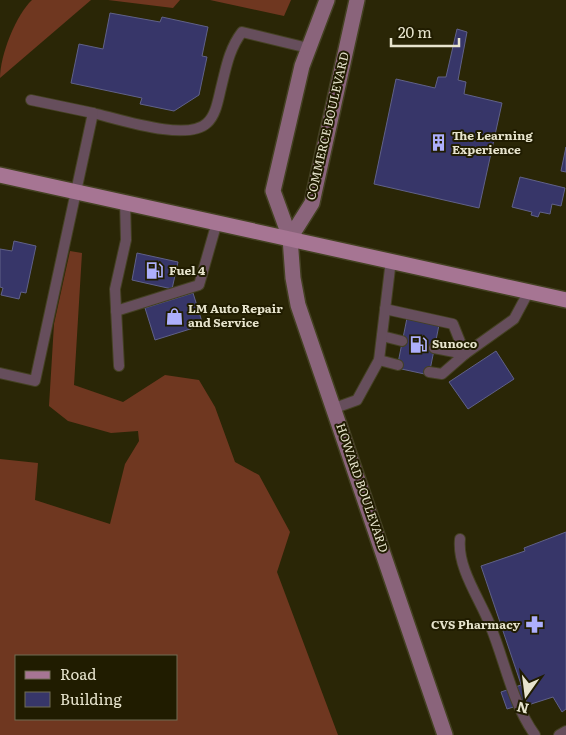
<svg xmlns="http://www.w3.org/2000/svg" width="566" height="735" viewBox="0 0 566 735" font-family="Literata,serif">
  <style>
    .forest { fill: #6f3720; fill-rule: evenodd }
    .building { fill: #373669; stroke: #606188 }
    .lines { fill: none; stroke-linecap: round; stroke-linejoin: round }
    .service-casing { stroke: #444122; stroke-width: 12 }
    .secondary-casing { stroke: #444122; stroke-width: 18 }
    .primary-casing { stroke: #444122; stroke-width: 18 }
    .service { stroke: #664e5c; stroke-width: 10 }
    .secondary { stroke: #8a647b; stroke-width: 15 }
    .primary { stroke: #a67593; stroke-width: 15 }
    .labels { text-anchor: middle; stroke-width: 4; stroke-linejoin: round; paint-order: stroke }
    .street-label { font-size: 12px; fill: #e7e4cd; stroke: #201c00 }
    .poi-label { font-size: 12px; font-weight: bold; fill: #e7e4cd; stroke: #201c00; text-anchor: start }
  </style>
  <rect width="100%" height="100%" fill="#2a2606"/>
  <!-- forest -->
  <g class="forest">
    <path d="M32,0H91L0,78C0,55 16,15 32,0Z"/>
    <path d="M108,0H180L173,8Z"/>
    <path d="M210,0H291L284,16Z"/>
    <path d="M70,251L82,253L74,385L123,402L165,375L199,380L215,407L235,462L259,475L290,532L277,572L338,735H0V459L38,463L35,500L110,524L125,464L139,441L138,431L111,433L68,421L49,406L54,324ZM16,656H176V719H16Z"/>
  </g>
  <!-- building -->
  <g class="building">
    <path d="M110,13L160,22L162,17L208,27L202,56L207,57L199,95L174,111L140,104L142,98L71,83L79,44L103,49Z"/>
    <path d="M457,29L467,32L458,80L466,82L464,94L502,103L479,208L374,184L396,79L435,88L438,77H446Z"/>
    <path d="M566,147V172L561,171Z"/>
    <path d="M520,177L565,188L561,206L552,204L550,214L540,212L538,217L531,215L532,212L512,207Z"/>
    <path d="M14,241L36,246L26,293L21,292L19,299L1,295L3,288L0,287V249L12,251Z"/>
    <path d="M137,253L178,262L172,289L132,280Z"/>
    <path d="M193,293L203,325L155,340L145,308Z"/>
    <path d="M407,318L439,325L429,375L397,368Z"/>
    <path d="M496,351L514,379L468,409L449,382Z"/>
    <path d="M566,532V709L562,712L553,697L528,705L481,566L525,551L524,548Z"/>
    <path d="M521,685L527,703L507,709L501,692Z"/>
  </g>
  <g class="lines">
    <defs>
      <g id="service">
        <path d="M93,113C119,119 187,142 207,123C216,115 218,100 221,88C226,68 229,49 242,32L308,48"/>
        <path d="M385,309L453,324L465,354L442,374L429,372"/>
        <path d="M116,311L199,285L217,222"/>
        <path d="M382,336L402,341"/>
        <path d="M434,348L465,354L514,319L529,291"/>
        <path d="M379,360L398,365"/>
        <path d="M119,366L115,289L126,240L125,201"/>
        <path d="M0,373L35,381L93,113L31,100"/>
        <path d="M335,408L357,400L379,360L391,260"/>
        <path d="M460,539C457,568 480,599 490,625C505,661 512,703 535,735"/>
        <path d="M559,735L566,731"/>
      </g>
      <g id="secondary">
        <path d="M327,0L302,66L273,191L290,238L293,278L298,305L445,735"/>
        <path d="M290,238L312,203L357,0"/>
      </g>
      <path id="primary" d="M0,175L566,300"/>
    </defs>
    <!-- service casing -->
    <use href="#service" class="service-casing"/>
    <!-- secondary casing -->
    <use href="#secondary" class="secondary-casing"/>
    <!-- primary casing -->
    <use href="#primary" class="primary-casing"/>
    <!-- service -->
    <use href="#service" class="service"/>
    <!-- secondary -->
    <use href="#secondary" class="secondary"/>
    <!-- primary -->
    <use href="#primary" class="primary"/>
  </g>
  <!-- icons -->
  <defs>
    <symbol id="building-bare" viewBox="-9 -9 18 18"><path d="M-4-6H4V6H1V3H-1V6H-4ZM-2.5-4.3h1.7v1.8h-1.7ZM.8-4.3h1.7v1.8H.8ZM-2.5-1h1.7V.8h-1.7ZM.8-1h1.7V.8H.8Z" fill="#adaffb" stroke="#201c00" stroke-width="2.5" paint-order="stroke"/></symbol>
    <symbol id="fuel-bare" viewBox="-9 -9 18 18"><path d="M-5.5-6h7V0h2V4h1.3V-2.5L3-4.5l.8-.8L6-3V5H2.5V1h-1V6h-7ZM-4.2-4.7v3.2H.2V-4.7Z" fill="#adaffb" stroke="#201c00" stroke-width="2.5" paint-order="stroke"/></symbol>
    <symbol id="shop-bare" viewBox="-9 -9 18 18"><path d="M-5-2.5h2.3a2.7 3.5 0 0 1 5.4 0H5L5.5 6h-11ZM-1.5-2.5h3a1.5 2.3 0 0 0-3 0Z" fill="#adaffb" stroke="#201c00" stroke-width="2.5" paint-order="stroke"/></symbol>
    <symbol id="pharmacy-bare" viewBox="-9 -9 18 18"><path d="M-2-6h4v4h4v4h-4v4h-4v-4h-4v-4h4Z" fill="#adaffb" stroke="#201c00" stroke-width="2.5" paint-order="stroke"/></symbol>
  </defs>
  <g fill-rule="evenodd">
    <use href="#building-bare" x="426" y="130" width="25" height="25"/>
    <use href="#fuel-bare" x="142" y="258" width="25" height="25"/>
    <use href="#shop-bare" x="162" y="304" width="25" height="25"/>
    <use href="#fuel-bare" x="406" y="332" width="25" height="25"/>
    <use href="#pharmacy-bare" x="522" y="612" width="25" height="25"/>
  </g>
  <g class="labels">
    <!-- street labels -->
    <g class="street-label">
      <text transform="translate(328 126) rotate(-77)" y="4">COMMERCE BOULEVARD</text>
      <text transform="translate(362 488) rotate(71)" y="4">HOWARD BOULEVARD</text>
    </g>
    <!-- poi labels -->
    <g class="poi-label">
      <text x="452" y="140">The Learning<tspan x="452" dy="14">Experience</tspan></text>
      <text x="169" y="275">Fuel 4</text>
      <text x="188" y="313">LM Auto Repair<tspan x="188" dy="14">and Service</tspan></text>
      <text x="432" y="348">Sunoco</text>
      <text x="520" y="629" text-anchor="end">CVS Pharmacy</text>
    </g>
  </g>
  <!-- legend -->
  <rect x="15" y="655" width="162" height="65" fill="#201c00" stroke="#706c52"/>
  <rect x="25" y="671" width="25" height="8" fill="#a67593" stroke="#706c52"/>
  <text x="60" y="680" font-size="15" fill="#e7e4cd">Road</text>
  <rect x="25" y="692" width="25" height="15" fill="#373669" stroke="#706c52"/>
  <text x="60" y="705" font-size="15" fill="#e7e4cd">Building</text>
  <!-- north arrow -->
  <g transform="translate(526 695) rotate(194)" stroke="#201c00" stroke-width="4" paint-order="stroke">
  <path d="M0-4L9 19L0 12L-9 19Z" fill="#e7e4cd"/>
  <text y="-8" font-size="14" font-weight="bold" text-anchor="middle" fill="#e7e4cd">N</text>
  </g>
  <!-- scale -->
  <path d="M391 38v8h68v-8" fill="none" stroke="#e7e4cd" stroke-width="2.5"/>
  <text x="398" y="38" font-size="15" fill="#e7e4cd" stroke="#201c00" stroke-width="4" paint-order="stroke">20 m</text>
</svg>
